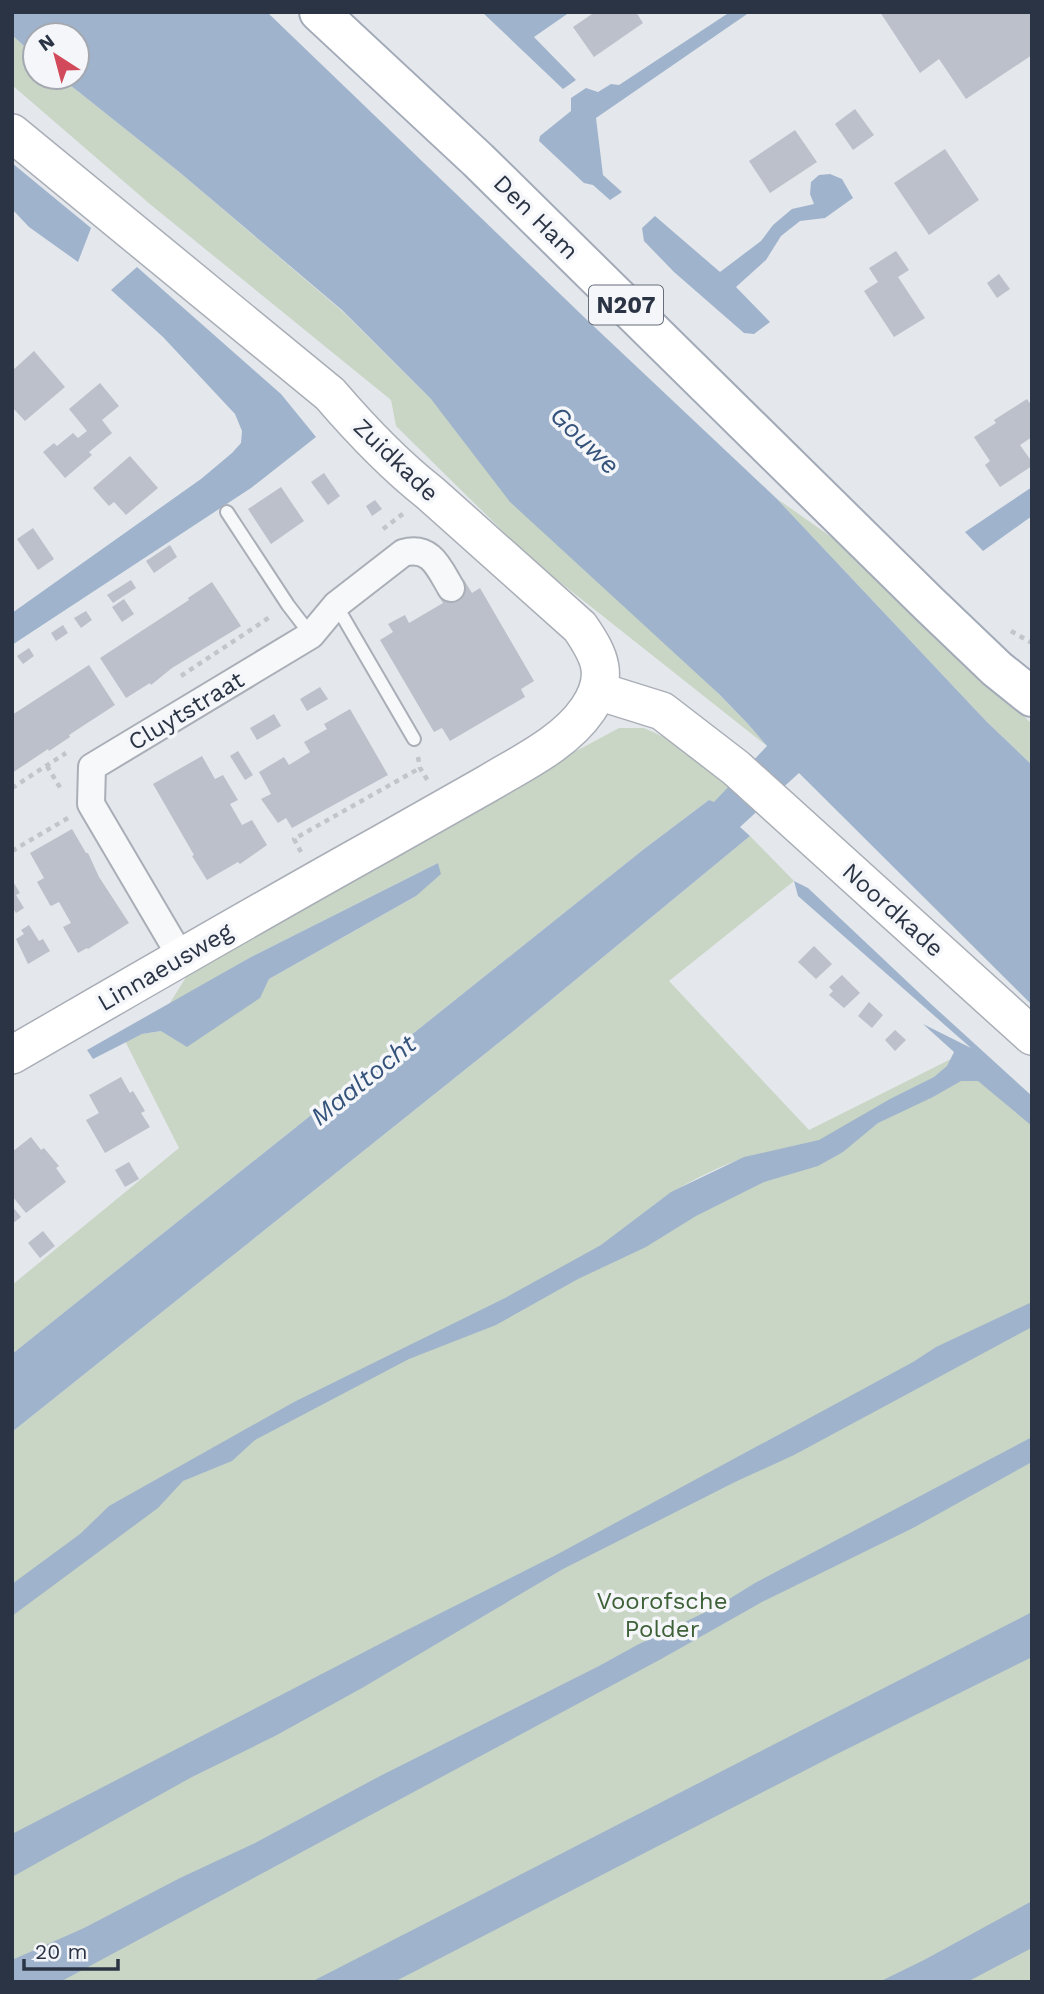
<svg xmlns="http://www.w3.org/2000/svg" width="1044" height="1994" viewBox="0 0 1044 1994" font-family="'Work Sans',sans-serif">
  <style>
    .green { fill: #c9d6c5; fill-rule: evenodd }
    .water { fill: #9fb4cc }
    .building { fill: #bbc0ca }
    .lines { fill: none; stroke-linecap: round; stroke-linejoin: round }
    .lane-casing { stroke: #a9aeb7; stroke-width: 16 }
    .street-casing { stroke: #a9aeb7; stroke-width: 30 }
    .secondary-casing { stroke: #a9aeb7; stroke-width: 40 }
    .primary-casing { stroke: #a3abb8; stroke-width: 42 }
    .path { stroke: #c2c5cb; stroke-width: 4.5; stroke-dasharray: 5 5; stroke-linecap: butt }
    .lane { stroke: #f7f8fa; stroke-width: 12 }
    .street { stroke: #f7f8fa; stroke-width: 26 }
    .secondary { stroke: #fff; stroke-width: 37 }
    .primary { stroke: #fff; stroke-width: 38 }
    .labels { text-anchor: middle; stroke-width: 7; stroke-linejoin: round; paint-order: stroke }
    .shield { fill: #f4f6f9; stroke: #676e7b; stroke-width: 2 }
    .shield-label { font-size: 23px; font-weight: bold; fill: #2b3445 }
    .street-label { font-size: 24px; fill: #2b3445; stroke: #f4f6f9 }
    .park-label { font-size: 24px; fill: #3f6138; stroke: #f4f6f9 }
    .water-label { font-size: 26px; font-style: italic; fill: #34527a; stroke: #f4f6f9 }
  </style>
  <rect width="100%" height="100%" fill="#e4e7ec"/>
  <!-- green -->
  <g class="green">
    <path d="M12,35L35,56V77H60L178,171L341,310L431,399L748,724L767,746L532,560L396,426L391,400L151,205L12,85Z"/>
    <path d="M776,498L857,555L1032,724V765L986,721Z"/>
    <path d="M619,728H644L688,748L732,783L714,803L709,800L644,849L12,1354V1285L179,1148L125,1041L142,1034L161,1031L259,998L269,979L416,896L438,863L251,957L168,1006L195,963L487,799Z"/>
    <path d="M750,836L794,881L669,981L809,1130L975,1047L1032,1105V1982H12V1432L511,1033ZM761,1154L647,1211C668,1191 731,1158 761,1154Z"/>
  </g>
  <!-- water -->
  <g class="water">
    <path d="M12,12H267L585,318L776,498L986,721L1032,765V1005L799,773L740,827L750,836L511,1033L12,1432V1354L644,849L709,800L714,802L767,746L748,724L719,694L510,502L431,399L342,310L178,171L60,77H77V35H35V56L12,35Z"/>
    <path d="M482,12H570L534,37L576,80L563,89Z"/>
    <path d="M730,12H750L596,118L603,175L622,192L610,200L593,185L584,183L539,141L540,136L571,111V98L586,88L598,92L611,84L619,85Z"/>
    <path d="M12,163L91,228L78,262L29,227L12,209Z"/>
    <path d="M830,174L842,179L853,198L825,218L800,221L781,236L766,260L736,287L770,322L754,334L744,333L674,272L644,241L642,228L655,216L720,272L761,241L773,225L792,209L814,204L810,194L811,182L819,175Z"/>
    <path d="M137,267L281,394L316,437L251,488L12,645V613L201,479L232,453L241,443L242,431L235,414L163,337L111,290Z"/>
    <path d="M1032,487V516L983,551L965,532Z"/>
    <path d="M438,863L441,874L416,896L269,979L260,998L187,1047L161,1031L142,1034L93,1059L87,1050L251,957Z"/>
    <path d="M794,881L808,888L931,1004L1032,1096V1126L978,1081H961L933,1097L878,1123L843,1152L818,1166L764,1182L696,1216L646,1247L578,1279L496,1325L409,1359L255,1440L232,1461L183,1481L158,1508L12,1616V1584L80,1534L109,1506L294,1402L505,1298L601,1245L671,1192L744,1157L819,1140L890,1099L934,1077L947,1066L954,1052L923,1024L971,1048L798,896Z"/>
    <path d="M1032,1302V1327L794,1455L735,1482L563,1569L362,1688L275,1736L192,1777L12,1877V1834L397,1635L556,1555L913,1362L936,1347Z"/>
    <path d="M1032,1437V1462L913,1528L762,1602L663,1658L60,1982H12V1960L84,1928L180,1878L255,1843L380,1776L599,1666L637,1645L716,1607L755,1583Z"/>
    <path d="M1032,1612V1657L835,1755L394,1982H311Z"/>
    <path d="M1032,1901V1948L967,1982H879L924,1960Z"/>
  </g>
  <!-- building -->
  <g class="building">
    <path d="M595,12H636L643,23L594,57L573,27Z"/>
    <path d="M880,12H1032V55L966,99L939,59L920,73Z"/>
    <path d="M855,109L874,135L853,150L835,124Z"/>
    <path d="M795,130L817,162L770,193L749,161Z"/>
    <path d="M945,149L979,200L929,235L894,183Z"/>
    <path d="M896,251L909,270L898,277L925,318L894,337L864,291L878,282L869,268Z"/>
    <path d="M999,274L1010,289L997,298L987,283Z"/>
    <path d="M34,351L65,387L25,421L12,407V371Z"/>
    <path d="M100,383L119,406L102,420L112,433L89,452L92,455L65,478L43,452L54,443L57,446L73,433L78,438L87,431L69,409Z"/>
    <path d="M1027,399L1032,406V437L1020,445L1032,462V466L1000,487L985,465L990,461L974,437L996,423L994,420Z"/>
    <path d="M130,456L158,488L126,515L114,502L109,506L93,488Z"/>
    <path d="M324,473L340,496L328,505L311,482Z"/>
    <path d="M281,487L304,521L271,544L248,509Z"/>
    <path d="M375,500L382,509L372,516L366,506Z"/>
    <path d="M33,528L54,559L38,570L17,539Z"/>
    <path d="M170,545L177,557L154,573L146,561Z"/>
    <path d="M131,580L136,588L113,603L107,595Z"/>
    <path d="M464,580L472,593L480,588L534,681L521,689L525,697L450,741L442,728L434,732L380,640L393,632L388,624L405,615L409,623L443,603L438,595Z"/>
    <path d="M212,582L241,626L172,668L151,685L150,683L126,698L100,658L189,600L188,598Z"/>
    <path d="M124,599L134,614L122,622L112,607Z"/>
    <path d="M86,611L92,620L81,628L74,618Z"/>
    <path d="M63,625L68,633L56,641L51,633Z"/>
    <path d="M29,648L34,656L23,664L17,656Z"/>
    <path d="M89,665L115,705L69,735L70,737L49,751L48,749L12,773V715Z"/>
    <path d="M320,687L328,699L307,711L300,699Z"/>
    <path d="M350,709L388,775L292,828L286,818L278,823L261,799L271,794L259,772L284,757L289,765L310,752L304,742L327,729L324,724Z"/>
    <path d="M274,714L281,726L257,740L250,728Z"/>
    <path d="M238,751L253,775L245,780L230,756Z"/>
    <path d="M202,756L215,779L223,775L238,800L230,804L242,825L252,820L267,845L240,864L238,862L207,880L192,856L194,855L153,784Z"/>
    <path d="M72,829L86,853H88L99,877L129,923L88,949L87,948L78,953L63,927L71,923L59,902L51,906L50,905L37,882L44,878L30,853Z"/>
    <path d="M12,880L20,893L16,895L24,908L16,913L12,907Z"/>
    <path d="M29,925L39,941L43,939L50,951L28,964L16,939L24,934L21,930Z"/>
    <path d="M814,946L832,964L816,979L798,962Z"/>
    <path d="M842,975L860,993L844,1008L829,995L833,991L829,987Z"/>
    <path d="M869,1002L883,1015L872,1028L858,1016Z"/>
    <path d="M895,1030L906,1040L895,1051L885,1040Z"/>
    <path d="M121,1077L130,1093L133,1091L145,1111L141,1113L150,1127L105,1153L86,1120L99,1113L89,1095Z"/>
    <path d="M31,1137L41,1150L44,1148L59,1166L56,1168L66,1182L26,1213L12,1196V1152Z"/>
    <path d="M129,1162L139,1179L125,1187L115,1170Z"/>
    <path d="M12,1206L21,1217L12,1224Z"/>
    <path d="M43,1231L55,1246L40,1258L28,1243Z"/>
  </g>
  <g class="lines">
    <defs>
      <g id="lane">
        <path d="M227,512L288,605L311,635"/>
        <path d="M336,605L414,739"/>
      </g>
      <path id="street" d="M181,957L91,804L92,767L311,635L336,605L403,553C431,545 439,568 451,588"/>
      <g id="secondary">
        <path d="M12,133L330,394C361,430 393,464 430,493L580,627C600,656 610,676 588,709C565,743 522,763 487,784C452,804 416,824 381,844C257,913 135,984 12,1055"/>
        <path d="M598,691L662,711L736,768L1032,1036"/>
      </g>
      <path id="primary" d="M319,12L478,160L928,603L997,669L1032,697"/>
    </defs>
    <!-- lane casing -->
    <use href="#lane" class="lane-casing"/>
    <!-- street casing -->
    <use href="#street" class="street-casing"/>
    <!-- secondary casing -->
    <use href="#secondary" class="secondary-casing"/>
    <!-- primary casing -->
    <use href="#primary" class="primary-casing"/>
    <!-- path -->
    <g class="path">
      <path d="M383,529L404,513"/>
      <path d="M1011,631L1032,643"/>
      <path d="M181,676L270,617"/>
      <path d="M418,757L420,768L428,781"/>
      <path d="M47,766L61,789"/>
      <path d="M12,788L66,753"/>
      <path d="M12,851L68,818"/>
      <path d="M301,852L294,839L420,768"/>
    </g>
    <!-- lane -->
    <use href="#lane" class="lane"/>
    <!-- street -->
    <use href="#street" class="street"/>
    <!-- secondary -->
    <use href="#secondary" class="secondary"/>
    <!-- primary -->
    <use href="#primary" class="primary"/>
  </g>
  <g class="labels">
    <!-- shield labels -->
    <rect class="shield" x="589" y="285.5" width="74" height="39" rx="5"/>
    <g class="shield-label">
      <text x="626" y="313">N207</text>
    </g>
    <!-- street labels -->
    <g class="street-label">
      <text transform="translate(536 217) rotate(45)" y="8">Den Ham</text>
      <text transform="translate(396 460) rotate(44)" y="8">Zuidkade</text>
      <text transform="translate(186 711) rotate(-31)" y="8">Cluytstraat</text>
      <text transform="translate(893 910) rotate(42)" y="8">Noordkade</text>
      <text transform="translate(165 967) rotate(-30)" y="8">Linnaeusweg</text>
    </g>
    <!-- park labels -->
    <g class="park-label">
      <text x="662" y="1609">Voorofsche<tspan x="662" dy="28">Polder</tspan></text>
    </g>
    <!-- water labels -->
    <g class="water-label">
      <text transform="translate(585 440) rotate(44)" y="9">Gouwe</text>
      <text transform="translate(363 1080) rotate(-39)" y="9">Maaltocht</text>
    </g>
  </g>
  <!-- border -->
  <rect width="1044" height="1994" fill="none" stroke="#2b3445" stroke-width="28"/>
  <!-- north arrow -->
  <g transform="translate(56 56) rotate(324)"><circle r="33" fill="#f4f6f9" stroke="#a4a8b1" stroke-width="2"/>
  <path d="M0-5L12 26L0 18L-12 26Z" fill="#d1495b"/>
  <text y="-10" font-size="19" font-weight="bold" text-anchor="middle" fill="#2b3445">N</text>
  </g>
  <!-- scale -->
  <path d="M24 1959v10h94v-10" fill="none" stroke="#2b3445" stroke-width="3.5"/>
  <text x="35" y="1959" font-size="21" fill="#2b3445" stroke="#f4f6f9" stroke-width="5" paint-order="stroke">20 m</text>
</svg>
